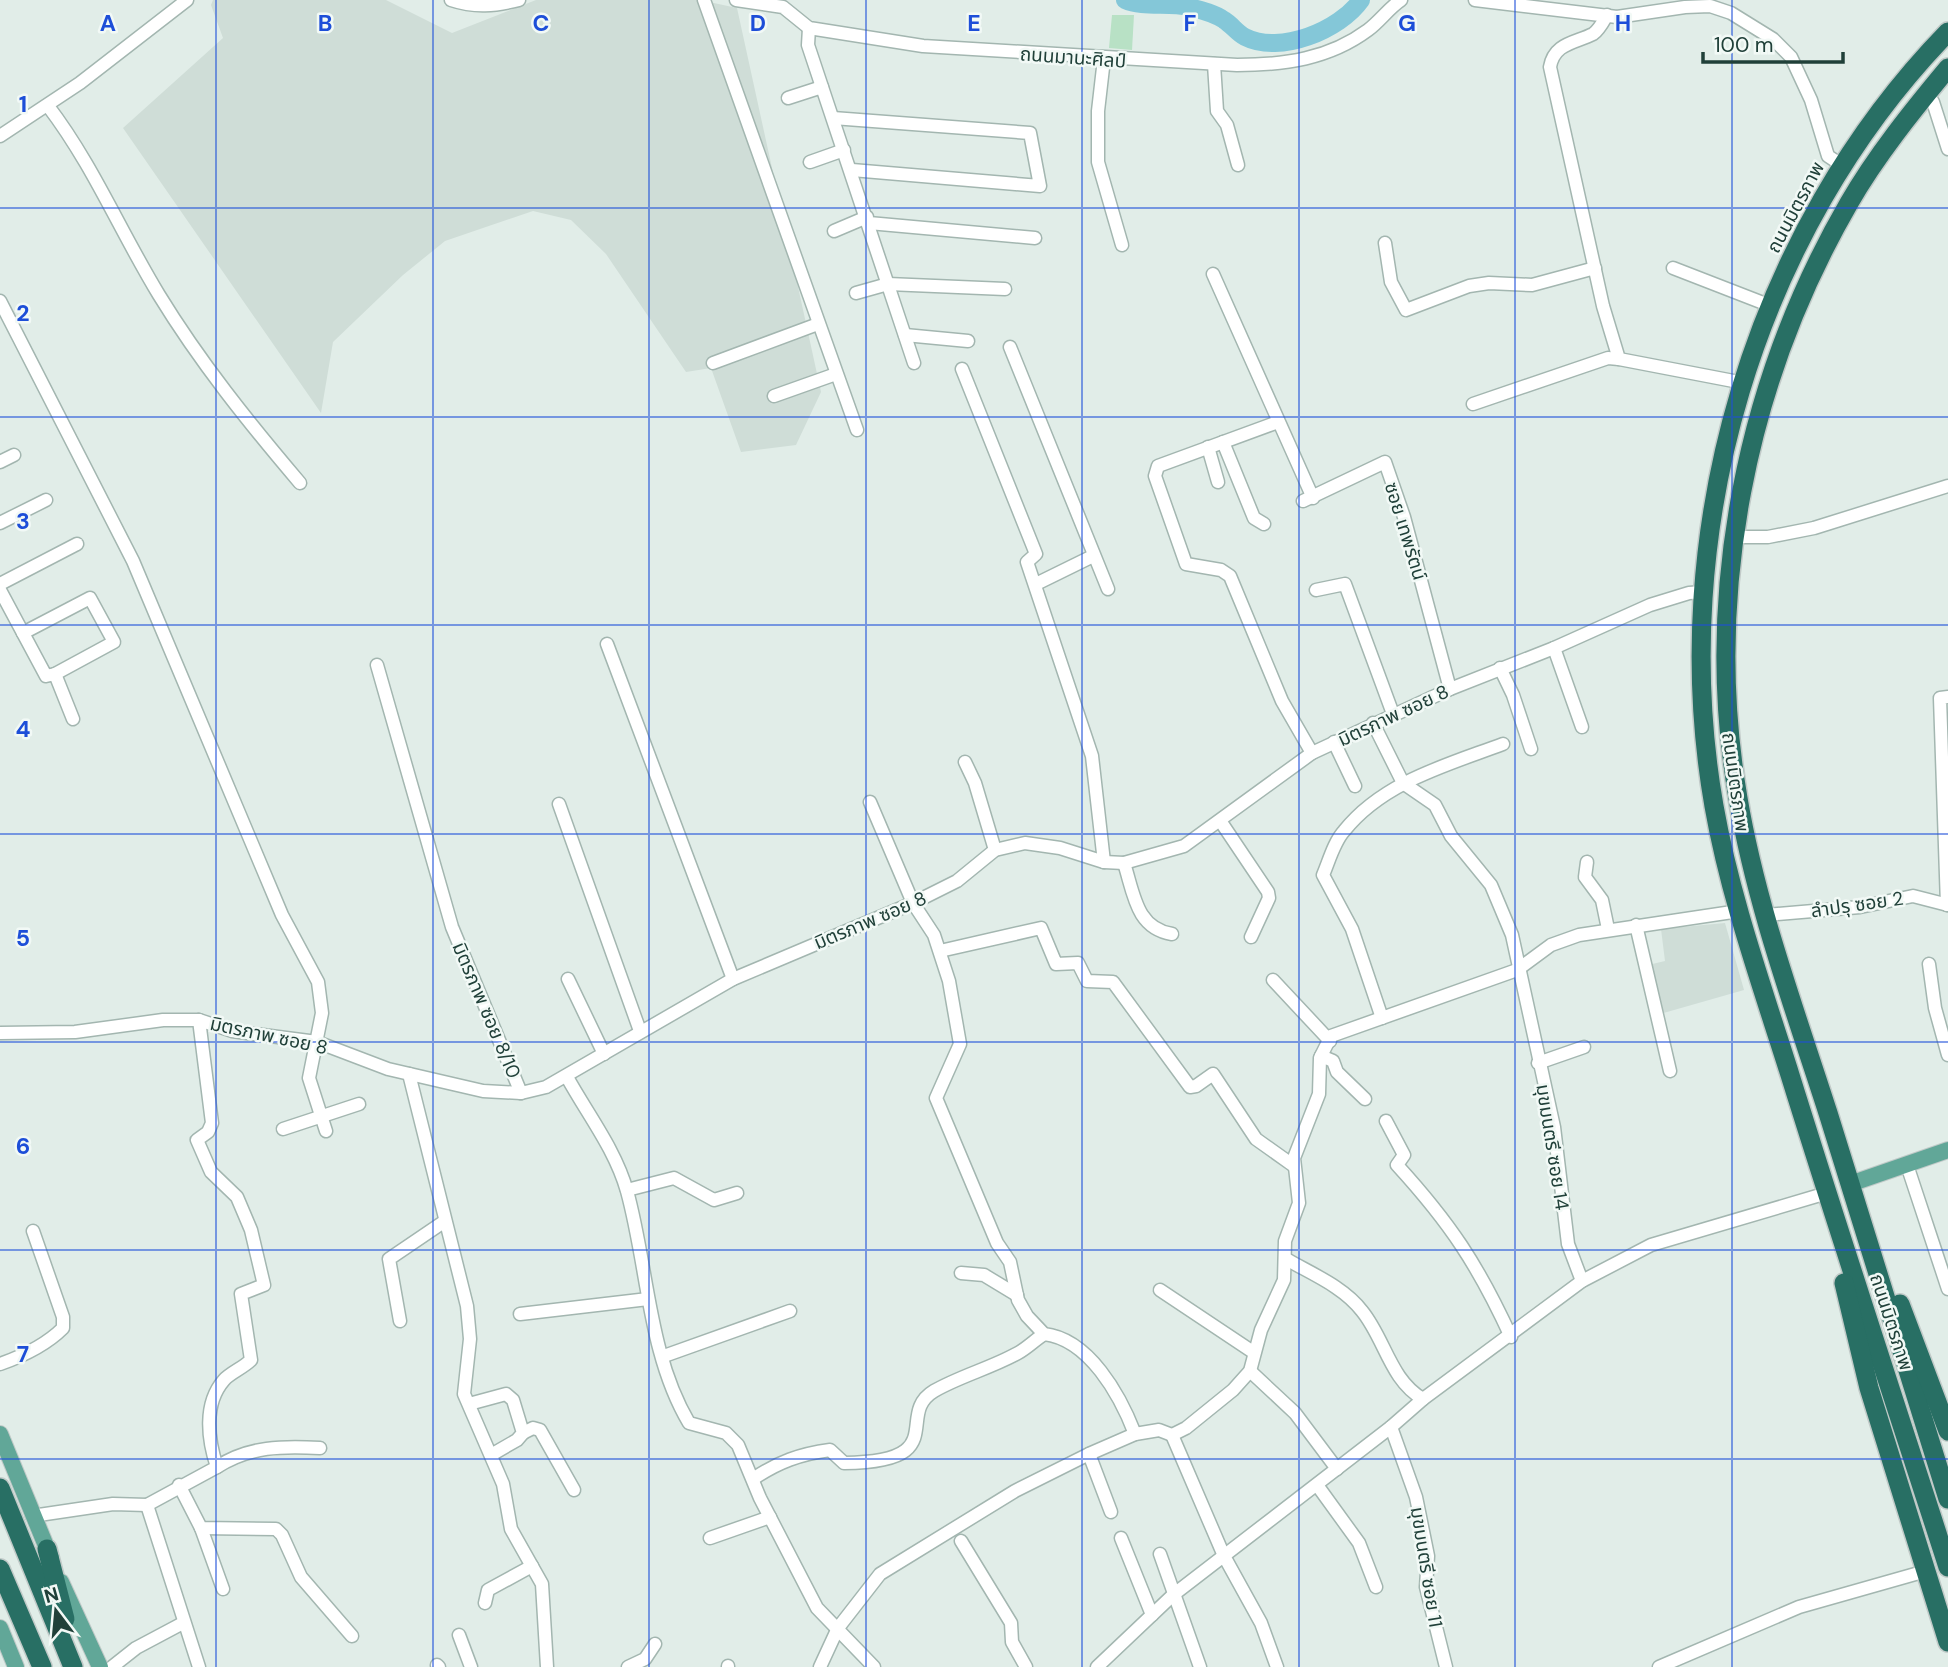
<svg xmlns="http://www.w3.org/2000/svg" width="1948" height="1667" viewBox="0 0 1948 1667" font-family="'DM Sans','Noto Sans Thai',sans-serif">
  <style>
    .built { fill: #cfddd7 }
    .green { fill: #b8e1c5 }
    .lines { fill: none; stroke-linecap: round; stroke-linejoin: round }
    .river { stroke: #84c7d8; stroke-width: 18 }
    .minor-casing { stroke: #a3b6b0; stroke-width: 15 }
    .major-casing { stroke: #c1cac8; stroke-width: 18 }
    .highway-casing { stroke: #c1cac8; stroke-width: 22 }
    .minor { stroke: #fff; stroke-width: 12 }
    .major { stroke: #61a798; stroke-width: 16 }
    .highway { stroke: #286f64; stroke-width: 19 }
    .grid { fill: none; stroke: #1d4ed8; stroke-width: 2; stroke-opacity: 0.55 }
    .labels { text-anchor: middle; stroke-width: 5; stroke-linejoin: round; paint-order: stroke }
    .street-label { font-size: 19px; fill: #204039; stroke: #f2f9f6 }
    .grid-label { font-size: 23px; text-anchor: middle; font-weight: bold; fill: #1d4ed8; stroke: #f2f9f6; stroke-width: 5; stroke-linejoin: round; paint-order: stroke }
  </style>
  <rect width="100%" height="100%" fill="#e1ede8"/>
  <!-- built -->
  <g class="built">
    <path d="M213,0H386L452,33L536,0H700L737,8L821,392L796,445L741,452L711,368L686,372L606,254L571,220L533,211L445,241L403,275L333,342L321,413L123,128L223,38L211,5Z"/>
    <path d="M1725,923L1744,990L1660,1014L1648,965L1665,961L1661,929Z"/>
  </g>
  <!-- green -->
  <path class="green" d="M1112,15H1134L1132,50L1109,48Z"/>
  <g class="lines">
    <!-- river -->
    <path class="river" d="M1125,0C1143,8 1169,2 1189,7C1201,10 1214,13 1224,20C1232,25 1237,33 1245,37C1280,55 1340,30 1361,0"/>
    <defs>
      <g id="minor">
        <path d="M451,0C475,8 495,6 519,0"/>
        <path d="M704,0L857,430"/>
        <path d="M736,0L783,7L809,28L923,46L1237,65C1284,65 1329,59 1368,30C1380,21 1389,8 1401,0"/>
        <path d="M1475,0L1617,17L1685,7L1710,6L1731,13L1773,39L1791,57L1811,100L1828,156L1843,166"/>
        <path d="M1607,15C1603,22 1599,30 1593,34C1575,43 1554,43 1550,67L1603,306L1619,359L1744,383"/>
        <path d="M809,28L808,45L914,363"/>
        <path d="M1104,59L1098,111V162L1122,245"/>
        <path d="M1214,64L1217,111L1227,125L1238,165"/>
        <path d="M1925,96L1933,102L1948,149"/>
        <path d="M788,98L822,87"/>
        <path d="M48,106C93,165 120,231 159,295C200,362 249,423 300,483"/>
        <path d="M833,118L1030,133L1040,186L852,170"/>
        <path d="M0,136L80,83L187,0"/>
        <path d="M810,162L844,150"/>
        <path d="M869,223L1035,238"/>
        <path d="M834,231L867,217"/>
        <path d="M1385,243L1391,282L1406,310L1469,286L1489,283L1532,285L1595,268"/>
        <path d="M1673,268L1771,306"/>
        <path d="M1213,274L1313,498"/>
        <path d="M856,293L888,284L1005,289"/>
        <path d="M0,301L133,561L282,915L318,982L322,1013L309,1078L326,1131"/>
        <path d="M905,335L968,341"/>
        <path d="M1010,347L1108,589"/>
        <path d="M713,363L818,324"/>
        <path d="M962,369L1036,554L1027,562L1092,756L1104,862"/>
        <path d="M774,396L836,374"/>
        <path d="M1473,404L1608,358L1619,359"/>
        <path d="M1278,422L1158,466L1155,476L1186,564L1221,570L1230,576L1282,701L1312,753"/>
        <path d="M1223,442L1254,518L1264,524"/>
        <path d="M1208,447L1218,482"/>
        <path d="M0,462L14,455"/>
        <path d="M1303,501L1385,462L1404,517L1450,689"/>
        <path d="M0,523L46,500"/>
        <path d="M1734,537H1768L1814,528L1948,486"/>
        <path d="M0,584L77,544"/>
        <path d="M1036,584L1093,556"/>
        <path d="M0,590L46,676L55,674L73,719"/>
        <path d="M1316,590L1345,584L1393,714"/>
        <path d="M23,633L90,598L114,642L55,674"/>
        <path d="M607,644L733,979"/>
        <path d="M1554,648L1582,727"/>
        <path d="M377,665L452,927L521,1093"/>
        <path d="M1500,668L1513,695L1531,749"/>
        <path d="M1373,723L1403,783L1435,805L1451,836L1491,885L1512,935L1554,1127L1568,1244L1582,1281"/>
        <path d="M1334,742L1355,786"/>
        <path d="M965,762L975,783L995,850"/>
        <path d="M870,802L913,903L934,935L949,981L960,1044L936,1098L997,1243L1010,1262L1018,1300L1027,1316L1044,1334C1089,1339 1120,1395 1135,1434"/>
        <path d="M559,804L640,1031"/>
        <path d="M1221,822L1268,892L1269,898L1251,937"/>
        <path d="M1587,862L1585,877L1602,900L1608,929"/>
        <path d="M1124,863C1134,894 1136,928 1172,934"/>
        <path d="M1947,905L1940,698L1948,697"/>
        <path d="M1766,915L1860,907L1913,896L1948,905"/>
        <path d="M1636,925L1670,1071"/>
        <path d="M940,951L1041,928L1056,964L1078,963L1087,981L1113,982L1190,1087L1196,1086L1213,1074L1256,1139L1294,1166"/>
        <path d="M1929,964L1935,1008L1948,1055"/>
        <path d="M568,979L604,1054"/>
        <path d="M1273,980L1330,1041"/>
        <path d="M1382,1018L1352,929L1323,875C1329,861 1334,842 1344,831C1383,782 1447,765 1503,744"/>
        <path d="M0,1033L75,1032L163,1020H199L232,1031L317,1042L388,1069L483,1091L521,1093L546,1087L733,979L913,903L957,881L995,850L1025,843L1060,848L1104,862L1124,863L1184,846L1312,753L1450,689L1554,648L1650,605L1689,593L1703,592"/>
        <path d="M1321,1056L1333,1061L1337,1072L1365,1099"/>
        <path d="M1538,1063L1584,1047"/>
        <path d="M409,1074L467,1306L470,1339L464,1394L503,1484L511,1529L542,1584L547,1667"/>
        <path d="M567,1077C588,1115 615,1149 627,1191C648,1267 648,1354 689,1423L726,1433L738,1445L760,1498L817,1608L874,1667"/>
        <path d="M1386,1121L1404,1155L1397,1165C1450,1223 1478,1265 1511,1337"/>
        <path d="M283,1129L359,1104"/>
        <path d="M1907,1165L1948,1289"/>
        <path d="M627,1190L674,1178L714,1200L737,1193"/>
        <path d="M1286,1259C1312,1274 1344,1287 1362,1311C1385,1339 1390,1380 1423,1399"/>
        <path d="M961,1273L984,1275L1017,1295"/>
        <path d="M1160,1290L1253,1352"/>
        <path d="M520,1314L648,1299"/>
        <path d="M400,1321L389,1259L445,1221"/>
        <path d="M664,1356L790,1311"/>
        <path d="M0,1364C23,1356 46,1345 63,1328V1317L33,1231"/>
        <path d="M1250,1371L1295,1413L1337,1469"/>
        <path d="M469,1404L506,1394L513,1400L523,1433L517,1440L491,1455"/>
        <path d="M1391,1427L1416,1497L1428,1556L1426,1587L1446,1667"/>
        <path d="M523,1433L533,1428L540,1430L574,1490"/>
        <path d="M1172,1435L1224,1556L1261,1623L1277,1667"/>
        <path d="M1089,1454L1111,1512"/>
        <path d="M217,1467C249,1446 283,1446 320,1448"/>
        <path d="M753,1479C778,1462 800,1454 830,1450L844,1463C953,1462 894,1415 934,1391C960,1376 991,1368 1018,1353C1027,1348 1035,1340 1044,1334"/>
        <path d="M179,1485L201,1528L276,1529L282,1535L301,1577L352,1636"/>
        <path d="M1317,1485L1359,1543L1376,1587"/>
        <path d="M147,1505L199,1667"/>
        <path d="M32,1516L113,1504L147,1505L217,1467C208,1440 203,1404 224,1380C230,1373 243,1368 251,1360L241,1294L264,1285L251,1230L237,1197L211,1172L197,1140L208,1132L212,1123L199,1020"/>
        <path d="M201,1528L223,1589"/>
        <path d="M710,1538L770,1517"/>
        <path d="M1121,1538L1152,1615"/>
        <path d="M961,1541L1011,1623L1012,1642L1026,1667"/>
        <path d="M1160,1554L1200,1667"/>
        <path d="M485,1603L488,1590L532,1566"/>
        <path d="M459,1635L471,1667"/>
        <path d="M437,1665L439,1667"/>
        <path d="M728,1666V1667"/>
        <path d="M112,1667L136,1648L183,1623"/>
        <path d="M628,1667L645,1659L655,1644"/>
        <path d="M820,1667L838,1628L880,1574L1015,1491L1089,1454L1135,1434L1159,1430L1172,1435L1186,1428L1233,1390L1250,1371L1261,1330L1284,1280L1285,1241L1299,1203L1294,1158L1319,1094L1320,1058L1331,1036L1517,970L1551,945L1579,935L1739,911"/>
        <path d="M1097,1667L1173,1595L1391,1427L1423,1399L1582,1281L1651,1245L1827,1193"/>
        <path d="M1659,1667L1799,1607L1926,1571"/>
      </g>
      <g id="major">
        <path d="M1850,1184L1948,1150"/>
        <path d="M0,1434L51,1558"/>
        <path d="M61,1582L100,1667"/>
        <path d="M0,1628L16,1667"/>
      </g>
      <g id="highway">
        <path d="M1948,32C1754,231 1666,533 1714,806C1730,897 1762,986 1790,1075C1841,1239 1895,1403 1948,1567"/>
        <path d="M1948,68C1913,110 1876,156 1849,203C1746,381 1703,595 1738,798C1756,905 1795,1010 1828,1113C1869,1241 1908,1370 1948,1499"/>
        <path d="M1844,1283L1869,1388L1948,1642"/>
        <path d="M1900,1304L1948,1431"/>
        <path d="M0,1488L73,1667"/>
        <path d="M47,1549L65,1619"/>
        <path d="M0,1569L42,1667"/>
      </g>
    </defs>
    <!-- minor casing -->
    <use href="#minor" class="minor-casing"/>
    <!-- major casing -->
    <use href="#major" class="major-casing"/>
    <!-- highway casing -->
    <use href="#highway" class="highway-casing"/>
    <!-- minor -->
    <use href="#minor" class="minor"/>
    <!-- major -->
    <use href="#major" class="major"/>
    <!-- highway -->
    <use href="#highway" class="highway"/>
  </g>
  <!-- grid -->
  <path class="grid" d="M216,0V1667M433,0V1667M649,0V1667M866,0V1667M1082,0V1667M1299,0V1667M1515,0V1667M1732,0V1667M0,208H1948M0,417H1948M0,625H1948M0,834H1948M0,1042H1948M0,1250H1948M0,1459H1948"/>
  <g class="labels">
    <!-- street labels -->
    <g class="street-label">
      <text transform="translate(1073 57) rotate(4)" y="7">ถนนมานะศิลป์</text>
      <text transform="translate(1795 207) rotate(-62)" y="7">ถนนมิตรภาพ</text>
      <text transform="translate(1406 531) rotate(73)" y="7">ซอย เทพรัตน์</text>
      <text transform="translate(1393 715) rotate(-25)" y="7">มิตรภาพ ซอย 8</text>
      <text transform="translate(1736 782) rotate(82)" y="7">ถนนมิตรภาพ</text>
      <text transform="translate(1857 904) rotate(-8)" y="7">ลำปรุ ซอย 2</text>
      <text transform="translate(870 920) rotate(-23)" y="7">มิตรภาพ ซอย 8</text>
      <text transform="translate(487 1010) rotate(67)" y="7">มิตรภาพ ซอย 8/10</text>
      <text transform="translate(269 1035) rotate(12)" y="7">มิตรภาพ ซอย 8</text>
      <text transform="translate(1553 1147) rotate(81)" y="7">มุขมนตรี ซอย 14</text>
      <text transform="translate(1892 1322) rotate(72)" y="7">ถนนมิตรภาพ</text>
      <text transform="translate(1427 1567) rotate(81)" y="7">มุขมนตรี ซอย 11</text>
    </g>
  </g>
  <g class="grid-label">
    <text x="108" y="31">A</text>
    <text x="325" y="31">B</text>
    <text x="541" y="31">C</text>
    <text x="758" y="31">D</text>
    <text x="974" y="31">E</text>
    <text x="1190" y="31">F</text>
    <text x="1407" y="31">G</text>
    <text x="1623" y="31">H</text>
    <text x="23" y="112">1</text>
    <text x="23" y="321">2</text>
    <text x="23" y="529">3</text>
    <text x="23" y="737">4</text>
    <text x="23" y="946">5</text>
    <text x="23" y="1154">6</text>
    <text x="23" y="1362">7</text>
  </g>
  <!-- north arrow -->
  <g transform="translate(56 1611) rotate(344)" stroke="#f2f9f6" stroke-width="5" paint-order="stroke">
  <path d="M0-5L12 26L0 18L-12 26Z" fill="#204039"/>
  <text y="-10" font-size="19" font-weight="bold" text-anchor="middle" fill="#204039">N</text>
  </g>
  <!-- scale -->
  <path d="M1703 52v10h140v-10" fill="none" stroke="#204039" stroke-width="3.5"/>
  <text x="1714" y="52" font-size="21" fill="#204039" stroke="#f2f9f6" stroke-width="5" paint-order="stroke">100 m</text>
</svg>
